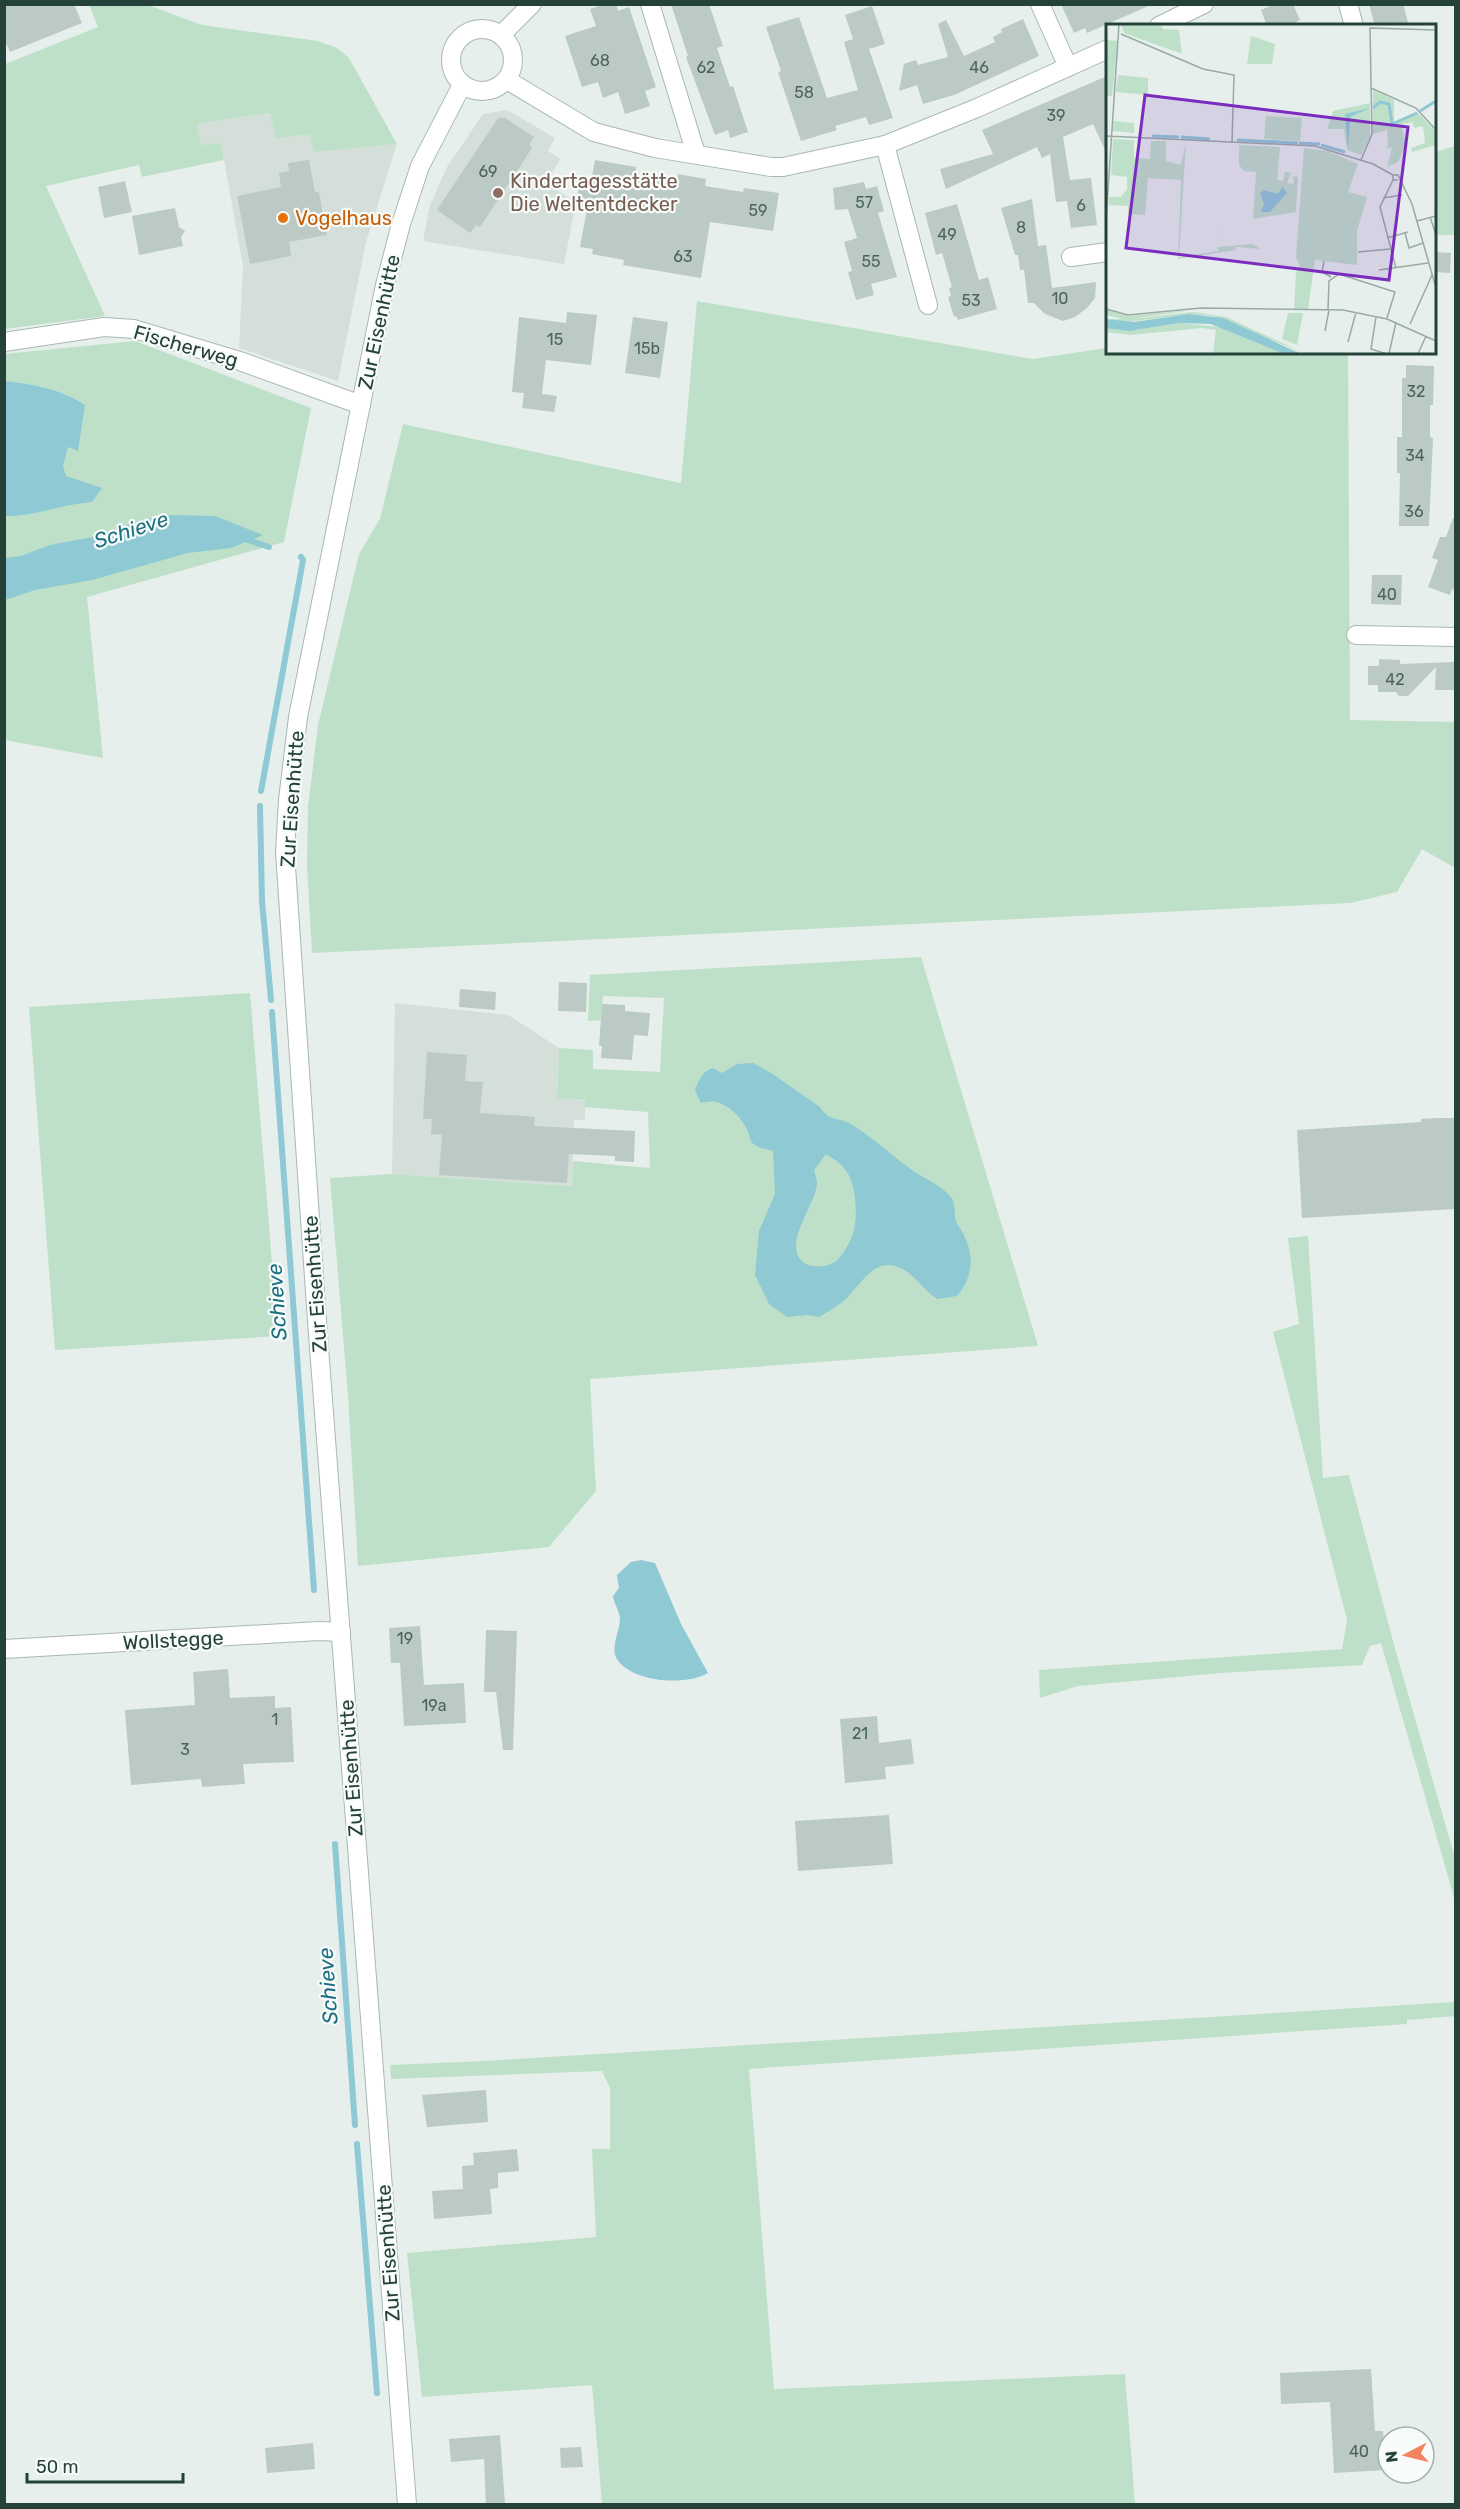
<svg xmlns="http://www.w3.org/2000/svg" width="1460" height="2509" viewBox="0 0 1460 2509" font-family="Rubik,sans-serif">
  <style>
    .built { fill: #d4dfda }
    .green { fill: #bfe0c8 }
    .water { fill: #8ec9d4; fill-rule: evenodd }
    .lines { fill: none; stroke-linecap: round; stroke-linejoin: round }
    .stream { stroke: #8ec9d4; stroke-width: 6 }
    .building { fill: #bbcac4 }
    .minor-casing { stroke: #a8b8b2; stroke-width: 20 }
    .tertiary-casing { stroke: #a8b8b2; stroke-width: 20 }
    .minor { stroke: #fff; stroke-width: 18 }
    .tertiary { stroke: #fff; stroke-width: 18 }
    .education-dot { fill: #8d6e63; stroke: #f7fbf9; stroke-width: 2 }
    .food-dot { fill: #e8710a; stroke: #f7fbf9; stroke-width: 2 }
    .labels { text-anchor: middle; stroke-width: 4.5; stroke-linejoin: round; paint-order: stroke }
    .number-label { font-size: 16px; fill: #4a645c }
    .education-label { font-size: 20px; fill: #785e54; stroke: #f7fbf9; text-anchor: start }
    .food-label { font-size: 20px; fill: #c56008; stroke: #f7fbf9; text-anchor: start }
    .street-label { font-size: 20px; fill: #24423a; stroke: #f7fbf9 }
    .water-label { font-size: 21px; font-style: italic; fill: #1c6f80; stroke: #f7fbf9 }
    .inset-river { fill: none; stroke: #8ec9d4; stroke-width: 3 }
    .inset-road { fill: none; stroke: #98aaa4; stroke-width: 1.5 }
    .view { fill: #7b2cbf; fill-opacity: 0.15; stroke: #7b2cbf; stroke-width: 3 }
    .inset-edge { fill: none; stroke: #24423a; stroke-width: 3 }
  </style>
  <rect width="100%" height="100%" fill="#e6efeb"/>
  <!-- built -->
  <g class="built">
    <path d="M507,110L555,138L548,151L560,159L546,184L576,202L564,264L423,241L430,205L447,167L483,114Z"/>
    <path d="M271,113L311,134L314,151L397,144L366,242L338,381L239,348L243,266L221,143L201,146L197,124Z"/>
    <path d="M395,1003L508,1015L559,1048L557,1098L585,1101V1120H574L572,1186L392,1174Z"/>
  </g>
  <!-- green -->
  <g class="green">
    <path d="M89,5H148L202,25L318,41L337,48L349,58L397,144L314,152L310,134L276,138L270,113L197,124L201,145L221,143L224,160L142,177L139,165L46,186L105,316L5,329V64L98,27Z"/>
    <path d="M1455,146V235H1435V152Z"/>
    <path d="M697,301L1032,359L1107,348L1108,352L1348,353L1350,720L1455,722V868L1422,849L1397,892L1350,903L312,953L307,866L308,807L318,725L359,554L380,519L403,424L681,483Z"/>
    <path d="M135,341L311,408L284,542L87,597L103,758L5,740L4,354Z"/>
    <path d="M921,957L1038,1346L590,1379L596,1491L549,1547L358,1566L348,1395L330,1178L392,1174L572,1186L573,1161L650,1168L648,1112L585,1107V1100L557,1099L559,1048L593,1050V1069L660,1072L664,998L603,996L601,1020L588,1021L590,975Z"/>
    <path d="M250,993L278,1336L55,1350L29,1007Z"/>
    <path d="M1308,1236L1323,1478L1349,1475L1393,1641L1455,1858V1901L1381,1643L1370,1646L1362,1665L1221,1673L1078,1686L1040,1698L1039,1670L1342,1649L1347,1620L1273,1332L1299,1324L1288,1238Z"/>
    <path d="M1455,2002V2016L1407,2020V2024L749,2069L774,2389L1125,2374L1135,2504H602L592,2385L422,2397L407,2253L596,2237L592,2149H610V2088L602,2071L391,2079L390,2065L485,2061Z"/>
  </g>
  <!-- water -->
  <g class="water">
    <path d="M5,381C34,385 59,388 85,405L78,451L68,447L63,466L66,476L102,488L92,502C63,504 33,517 5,516Z"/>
    <path d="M169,515L215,516L263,535L231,548L188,553L92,580L35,590L5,600V558L21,556L50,545L93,537L141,520Z"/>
    <path d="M753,1063L771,1073L820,1107C831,1124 840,1116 854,1126C875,1139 892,1156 912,1170C925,1179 939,1184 950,1196C958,1205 952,1216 958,1225C974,1248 976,1274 957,1296L937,1299C925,1291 918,1279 906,1271C877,1252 862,1283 846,1299C838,1306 828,1311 819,1317L808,1315L787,1317L769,1304L755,1275L759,1231L775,1194L773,1151L758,1147L751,1142C749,1126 733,1106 716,1102C712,1101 705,1102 701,1103L695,1090C699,1080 702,1071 713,1068L722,1073L737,1064ZM826,1154C831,1158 840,1162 844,1168C856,1181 858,1213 854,1230C852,1238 845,1252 839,1258C830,1270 801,1270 797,1253C791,1234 815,1203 817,1184C817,1179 815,1174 814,1170Z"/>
    <path d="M641,1560L655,1563L681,1624L708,1673C687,1686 632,1683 617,1659C610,1648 620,1631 620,1618C619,1611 614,1603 613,1596L619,1588L617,1575L631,1562Z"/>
  </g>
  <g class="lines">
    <!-- stream -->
    <g class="stream">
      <path d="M245,539L269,547"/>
      <path d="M261,791L303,560L301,557"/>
      <path d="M260,806L262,901L271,1000"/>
      <path d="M272,1012L314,1590"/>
      <path d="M335,1844L355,2125"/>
      <path d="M357,2144L377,2393"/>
    </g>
  </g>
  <!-- building -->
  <g class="building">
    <path d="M4,4H74L82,23L10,52L4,39Z"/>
    <path d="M604,4H616L618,11L629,7L656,87L645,91L650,106L625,114L618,92L603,98L598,82L582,87L565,36L596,26L590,9Z"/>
    <path d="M671,4H709L723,46L717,48L730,87L733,86L748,132L730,138L728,130L715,135L686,57L688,56Z"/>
    <path d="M1061,4H1153L1087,33L1085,28L1074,33Z"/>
    <path d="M1274,4H1293L1300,20L1289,26H1267L1261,10Z"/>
    <path d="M1369,4H1403L1409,26H1375Z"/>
    <path d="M872,6L885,44L869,49L893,118L869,125L866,117L835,126L837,130L801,141L778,72L781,71L766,27L799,17L827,98L858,90L844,42L853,39L845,15Z"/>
    <path d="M1023,19L1039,56L954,95L923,104L917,85L899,91L904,64L916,60L918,65L948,57L938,24L946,20L964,56L995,42L993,37L1002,32L1001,29Z"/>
    <path d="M1107,76V154L1093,124L1063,137L1070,180L1091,178L1097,225L1071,228L1067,201L1056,202L1050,154L1042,158L1037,147L946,189L940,169L993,154L982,130Z"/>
    <path d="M498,118H505L534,137L529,145L532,148L480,227L476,225L470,233L437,210Z"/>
    <path d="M309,160L315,192H319L327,235L289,242L291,256L250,264L237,196L281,187L279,173L289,171L288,163Z"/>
    <path d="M595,160L636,167L635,177L677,184L678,174L706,179L705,186L743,192L744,188L779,193L773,231L710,222L701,278L623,265L624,260L592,254L593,249L580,247L587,209L576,207L580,181L591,182Z"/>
    <path d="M125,181L132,212L104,218L98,187Z"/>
    <path d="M864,182L866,189L877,186L884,211L878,213L897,277L871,284L874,295L856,300L848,272L852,271L844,242L857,238L848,209L835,210L833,188Z"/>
    <path d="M1032,199L1038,246L1046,245L1052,288L1096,282L1095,298L1087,308L1075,317L1063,321L1045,314L1034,303H1028L1024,270H1020L1018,255H1015L1001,208Z"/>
    <path d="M957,204L979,280L988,277L997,309L958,320L956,316L954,317L948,297L951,296L949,288L952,287L942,253L936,255L925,213Z"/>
    <path d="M175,208L179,227L185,231L181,237L183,246L139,255L132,216Z"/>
    <path d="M1434,252L1451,253L1450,273L1434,272Z"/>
    <path d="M567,312L597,315L591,365L546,360L542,394L557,396L554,412L522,408L524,393L512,392L519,317L566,323Z"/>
    <path d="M633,317L668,322L660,378L625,373Z"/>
    <path d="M1406,365L1434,366L1433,405H1430V437L1433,438L1429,526H1399L1400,473H1397V437H1402V378H1406Z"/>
    <path d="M1453,518H1455V590L1452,589L1450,595L1428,587L1438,560L1432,558L1440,537H1446Z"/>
    <path d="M1372,575H1402L1401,605L1371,604Z"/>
    <path d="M1379,659L1400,660V664L1455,662V690H1435L1436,667L1408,696H1399L1396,692H1378V685H1368V666H1379Z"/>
    <path d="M559,982L587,983L586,1012L558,1011Z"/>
    <path d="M460,989L496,992L495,1010L459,1007Z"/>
    <path d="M602,1004L625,1005V1011L650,1013L648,1036L634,1035L632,1060L601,1058L602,1046H599Z"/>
    <path d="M427,1052L467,1055L465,1081L483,1082L480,1113L535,1117L534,1126L635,1131L634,1162L615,1161V1156L569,1154L567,1183L439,1175L442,1135L431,1134L432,1119H423Z"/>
    <path d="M1440,1118H1455V1209L1302,1218L1297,1130L1421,1122V1119Z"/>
    <path d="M420,1626L424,1685L464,1683L466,1723L404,1726L400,1663H391L389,1628Z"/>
    <path d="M486,1630L517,1631L513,1750H503L496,1692H484Z"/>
    <path d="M228,1669L230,1698L275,1696V1708L291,1707L294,1762L243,1764L245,1784L202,1787L201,1779L131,1785L125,1710L195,1705L193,1672Z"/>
    <path d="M877,1716L879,1743L911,1739L914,1764L885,1767L886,1779L845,1783L840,1719Z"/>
    <path d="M889,1815L893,1864L798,1871L795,1821Z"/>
    <path d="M486,2090L488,2122L427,2127L422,2095Z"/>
    <path d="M517,2149L519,2171L498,2173V2188L490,2189L492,2214L434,2219L432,2191L463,2189L462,2166L474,2165L473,2153Z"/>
    <path d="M1371,2369L1375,2431H1383L1386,2470L1334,2473L1330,2402L1281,2404L1280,2373Z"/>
    <path d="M500,2435L505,2505H486L484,2459L451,2462L449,2439Z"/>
    <path d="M313,2443L315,2469L267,2473L265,2448Z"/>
    <path d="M581,2447L583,2467L561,2468L560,2448Z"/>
  </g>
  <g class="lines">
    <defs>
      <g id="minor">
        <path d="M650,4L696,154"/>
        <path d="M1040,4L1068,67"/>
        <path d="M1348,4L1354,26"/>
        <path d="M1159,26L1204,4"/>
        <path d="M507,80L594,132L655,148L771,167H783L885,145L977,108L1108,49"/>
        <path d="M885,145L928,305"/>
        <path d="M1071,257L1108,252"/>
        <path d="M4,342L104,327L134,329L240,361L361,405"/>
        <path d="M1356,635L1456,637"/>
        <path d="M4,1649L319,1631L341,1632"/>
      </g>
      <g id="tertiary">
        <circle cx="482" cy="60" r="31"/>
        <path d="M501,35L532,4"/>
        <path d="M407,2504L317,1321L285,852L288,800L298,717L385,285L401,224L420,166L462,85"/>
      </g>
    </defs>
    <!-- minor casing -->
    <use href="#minor" class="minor-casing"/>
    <!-- tertiary casing -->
    <use href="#tertiary" class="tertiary-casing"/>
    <!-- minor -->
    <use href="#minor" class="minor"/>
    <!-- tertiary -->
    <use href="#tertiary" class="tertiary"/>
  </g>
  <!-- markers -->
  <circle class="education-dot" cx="498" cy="193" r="6"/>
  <circle class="food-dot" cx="283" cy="218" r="6"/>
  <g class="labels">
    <!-- number labels -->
    <g class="number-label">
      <text x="600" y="66">68</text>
      <text x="706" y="73">62</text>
      <text x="979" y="73">46</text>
      <text x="804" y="98">58</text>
      <text x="1056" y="121">39</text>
      <text x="488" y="177">69</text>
      <text x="864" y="208">57</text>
      <text x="1081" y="211">6</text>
      <text x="758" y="216">59</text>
      <text x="1021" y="233">8</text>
      <text x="947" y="240">49</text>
      <text x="683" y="262">63</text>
      <text x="871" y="267">55</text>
      <text x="1060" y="304">10</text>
      <text x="971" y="306">53</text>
      <text x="555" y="345">15</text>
      <text x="647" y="354">15b</text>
      <text x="1416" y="397">32</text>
      <text x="1415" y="461">34</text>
      <text x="1414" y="517">36</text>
      <text x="1387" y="600">40</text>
      <text x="1395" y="685">42</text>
      <text x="405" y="1644">19</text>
      <text x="434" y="1711">19a</text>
      <text x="275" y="1725">1</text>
      <text x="860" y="1739">21</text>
      <text x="185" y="1755">3</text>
      <text x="1359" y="2457">40</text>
    </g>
    <!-- education labels -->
    <g class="education-label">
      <text x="510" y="188">Kindertagesstätte<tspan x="510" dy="23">Die Weltentdecker</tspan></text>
    </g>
    <!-- food labels -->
    <g class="food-label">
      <text x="295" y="225">Vogelhaus</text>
    </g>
    <!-- street labels -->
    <g class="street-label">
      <text transform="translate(379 322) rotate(-78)" y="7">Zur Eisenhütte</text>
      <text transform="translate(186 346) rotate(16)" y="7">Fischerweg</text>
      <text transform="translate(292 799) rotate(-86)" y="7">Zur Eisenhütte</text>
      <text transform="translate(315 1284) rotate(-94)" y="7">Zur Eisenhütte</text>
      <text transform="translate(173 1640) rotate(-3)" y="7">Wollstegge</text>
      <text transform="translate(351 1768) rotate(-94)" y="7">Zur Eisenhütte</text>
      <text transform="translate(388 2253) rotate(-94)" y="7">Zur Eisenhütte</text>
    </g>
    <!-- water labels -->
    <g class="water-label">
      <text transform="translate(131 530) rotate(-18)" y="7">Schieve</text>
      <text transform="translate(277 1302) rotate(-94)" y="7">Schieve</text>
      <text transform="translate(328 1986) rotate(-94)" y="7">Schieve</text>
    </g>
  </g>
  <!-- overview -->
  <g transform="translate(1106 24)">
    <rect width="330" height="330" fill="#e6efeb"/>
    <path d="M15,0H54L57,5L73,6L76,30L18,9ZM145,12L169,20L166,40H141ZM0,16L12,17L6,72H0ZM12,51L42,54V71L10,68ZM267,66L288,76V99L311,88L314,91L330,108V121L306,128L305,124L319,119L317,102L308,104L306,98L295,101L298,113L302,115L292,138L281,143L286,123L282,125L281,106L267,110ZM264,79V113L255,131L241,126L238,105H221L227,87ZM160,92L196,94L194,117L158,115ZM7,97L28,99V109L6,107ZM7,115L28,116V134L44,135L45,117H60V137L75,141L80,118L73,233L112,227L111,191L112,223L146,220L155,225L130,223V226L72,235L75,156L42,154L39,191L22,190V182L3,181V173H15L21,165V153L5,151ZM133,121L174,123L171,156L177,157L179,148L185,149L181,159L188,160L187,152L192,153L190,188L147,195L150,148L138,147L133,141ZM198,124L222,127L252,140L242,168L261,173L251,207V241L209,236L202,285H188L190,248L194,242L190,233ZM0,286L23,292L86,286L25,295L87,288L120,293L200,330L106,292L82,290L22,298L0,295H17L0,291ZM182,289H197L191,321L176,315ZM74,299L114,303L178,330H107L110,306L96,304L25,311L0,308V304L29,306Z" fill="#bfe0c8"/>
    <path d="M264,84L244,93L242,124L239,90ZM177,163L181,169L171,180L164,188H155L158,180L154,169L158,166L171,170ZM82,290L117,294L195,330H178L105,300L74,299L23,307L0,304V295L28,298Z" fill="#8ec9d4"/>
    <path class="inset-river" d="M267,84L274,78L283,80L286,100L311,89M314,87L330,77M46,112L73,113M75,113L104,115M131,116L192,119M193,119L214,120M215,121L239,128"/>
    <path class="inset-road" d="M15,10L97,45L128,51L126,118M265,64L310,84L330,106M0,112L209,122L267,140L287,151M255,136L266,110L264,4L330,6M287,156L274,183L290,244M292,156H287V151H292L306,180L330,264M277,174L296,171M324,193L330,211M0,196L13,0M311,197L330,192M299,209L303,224L317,219M0,212V258M281,214L302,208M252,228L284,225M218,237L216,248L225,253M273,246L322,239M0,285L22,291L95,284L237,286L281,295L330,317M222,286L223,257L233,250L289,268L281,294M270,293L265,325L281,330M304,300L326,251M219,307L223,286M242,318L250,288M283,330L290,298M312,330L320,312"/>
    <path class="view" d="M39,71L302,103L283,256L20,224Z"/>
    <rect width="330" height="330" class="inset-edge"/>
  </g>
  <!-- border -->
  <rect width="1460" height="2509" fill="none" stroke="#24423a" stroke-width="12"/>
  <!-- north arrow -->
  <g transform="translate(1406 2455) rotate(263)"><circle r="28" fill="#f7fbf9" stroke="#a3b1ad" stroke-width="1.5"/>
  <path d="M0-4.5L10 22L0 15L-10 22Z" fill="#f4845f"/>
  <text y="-9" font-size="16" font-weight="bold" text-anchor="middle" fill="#24423a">N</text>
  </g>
  <!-- scale -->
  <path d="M27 2473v9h156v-9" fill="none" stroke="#24423a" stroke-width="3"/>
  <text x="36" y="2473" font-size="18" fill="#24423a" stroke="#f7fbf9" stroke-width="4.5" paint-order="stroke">50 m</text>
</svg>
